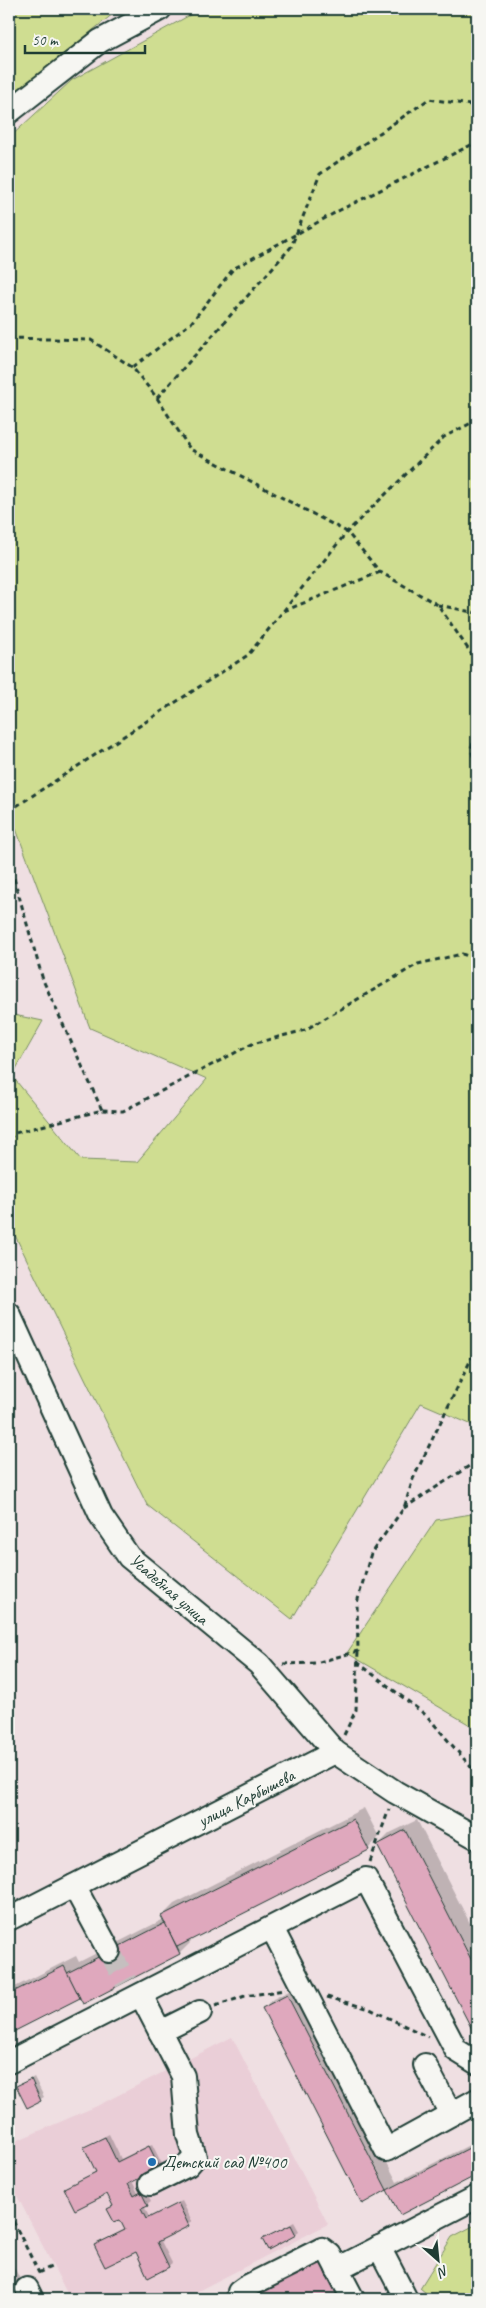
<svg xmlns="http://www.w3.org/2000/svg" width="486" height="2308" viewBox="0 0 486 2308" font-family="Caveat,sans-serif">
  <style>
    .built { fill: #eaced7 }
    .green { fill: #cfdd91; stroke: #778d62 }
    .shadow { fill: #0003 }
    .building { fill: #dfa8bd; stroke: #1f3d34 }
    .lines { fill: none; stroke-linecap: round; stroke-linejoin: round }
    .minor-tunnel { stroke: #c5bfbf; stroke-width: 22; stroke-dasharray: 22 11; stroke-linecap: butt }
    .minor-casing { stroke: #1f3d34; stroke-width: 26 }
    .path { stroke: #1f3d34; stroke-width: 3; stroke-dasharray: 5 4; stroke-linecap: butt }
    .minor { stroke: #f6f6f2; stroke-width: 22 }
    .poi-dot { fill: #1f6fb2; stroke: #f6f6f2; stroke-width: 2 }
    .labels { text-anchor: middle; stroke-width: 4; stroke-linejoin: round; paint-order: stroke }
    .street-label { font-size: 18px; fill: #1f3d34; stroke: #f6f6f2 }
    .poi-label { font-size: 18px; fill: #1f3d34; stroke: #f6f6f2; text-anchor: start }
  </style>
  <rect width="100%" height="100%" fill="#efdfe2"/>
  <filter id="ink" filterUnits="userSpaceOnUse"><feTurbulence type="fractalNoise" baseFrequency=".02" numOctaves="2"/><feDisplacementMap in="SourceGraphic" scale="10" xChannelSelector="R" yChannelSelector="G"/><feConvolveMatrix kernelMatrix="1 2 1 2 8 2 1 2 1" color-interpolation-filters="sRGB"/></filter>
  <g filter="url(#ink)">
    <!-- built -->
    <path class="built" d="M232,2037L328,2224L190,2295L192,2299H70L9,2180V2144L97,2106Z"/>
    <!-- green -->
    <g class="green">
      <path d="M9,9H119L9,98Z"/>
      <path d="M201,9H477V1427L421,1403L292,1619L147,1505L9,1223V1014L43,1021L12,1076L81,1160L137,1162L207,1079L90,1028L9,810V138L72,80Z"/>
      <path d="M477,1513V1729L347,1653L436,1520Z"/>
      <path d="M477,2224V2299H433L420,2288L452,2237Z"/>
    </g>
    <!-- shadow -->
    <g class="shadow">
      <path d="M364,1808L379,1837L368,1849L190,1939L191,1942L180,1953L83,2002L80,1996L9,2032V1990L76,1956L79,1962L164,1919L162,1916L174,1904Z"/>
      <path d="M417,1820L477,1937V2037L378,1845L390,1833Z"/>
      <path d="M297,1987L397,2182L477,2141V2174L400,2213L388,2189L363,2202L263,2009L273,1999Z"/>
      <path d="M34,2077L44,2097L27,2107L18,2087Z"/>
      <path d="M109,2134L121,2159L152,2144L162,2164L132,2181L138,2193L145,2189L151,2201L144,2206L149,2217L182,2201L192,2221L160,2239L172,2263L168,2266L136,2251L95,2245L125,2229L120,2218L109,2209L114,2205L108,2193L66,2188L97,2171L85,2147Z"/>
      <path d="M294,2222L299,2231L295,2234L264,2240Z"/>
      <path d="M9,2257L30,2299H9Z"/>
      <path d="M320,2259L340,2298L339,2299H266L261,2290Z"/>
    </g>
    <!-- building -->
    <g class="building">
      <path d="M353,1819L369,1850L177,1947L161,1916Z"/>
      <path d="M405,1830L477,1971V2039L377,1845Z"/>
      <path d="M165,1923L180,1954L83,2004L67,1973Z"/>
      <path d="M64,1966L80,1998L9,2034V1994Z"/>
      <path d="M287,1995L387,2190L362,2204L262,2008Z"/>
      <path d="M31,2079L41,2101L27,2108L16,2086Z"/>
      <path d="M105,2137L117,2162L149,2146L160,2168L128,2184L134,2196L141,2192L148,2206L141,2209L146,2219L178,2203L189,2226L157,2242L169,2267L148,2278L136,2252L105,2267L94,2245L125,2230L120,2220L114,2222L107,2209L113,2206L107,2194L75,2210L64,2188L96,2172L84,2147Z"/>
      <path d="M477,2144V2175L400,2215L387,2190Z"/>
      <path d="M291,2225L296,2235L268,2250L262,2239Z"/>
      <path d="M319,2259L339,2299H264L259,2290Z"/>
    </g>
    <g class="lines">
      <!-- minor-tunnel -->
      <path class="minor-tunnel" d="M109,1951L126,1982"/>
      <defs>
        <g id="minor">
          <path d="M9,112L100,41L160,9"/>
          <path d="M9,1314L101,1516L129,1557L259,1664L335,1752L395,1792L477,1838"/>
          <path d="M74,1886L109,1951"/>
          <path d="M9,1919L335,1752"/>
          <path d="M272,1928L386,2150L477,2100"/>
          <path d="M141,1995L183,2076L188,2135L195,2157L188,2165L150,2184"/>
          <path d="M160,2032L200,2012"/>
          <path d="M9,2062L366,1879L456,2050L477,2063"/>
          <path d="M425,2065L451,2114"/>
          <path d="M379,2247L406,2299"/>
          <path d="M337,2269L477,2197"/>
          <path d="M27,2289L32,2299"/>
          <path d="M238,2299L239,2292L246,2287L322,2249L330,2255L353,2299"/>
        </g>
      </defs>
      <!-- minor casing -->
      <use href="#minor" class="minor-casing"/>
      <!-- path -->
      <g class="path">
        <path d="M9,338L91,340L132,367L157,398L190,449L347,532L380,572L438,605L477,662"/>
        <path d="M133,367L191,323L233,269L340,210L477,142"/>
        <path d="M157,398L291,247L320,174L429,99L477,106"/>
        <path d="M438,605L477,613"/>
        <path d="M284,611L380,572"/>
        <path d="M477,735L471,748L477,771"/>
        <path d="M9,811L248,655L347,532L444,437L477,420"/>
        <path d="M9,861L43,980L102,1110"/>
        <path d="M9,1139L15,1133L102,1110L123,1111L252,1044L305,1030L418,964L462,954L477,959"/>
        <path d="M404,1508L477,1461"/>
        <path d="M357,1662L427,1716L477,1774"/>
        <path d="M283,1664L316,1663L358,1651L357,1603L371,1553L404,1508L413,1479L477,1347"/>
        <path d="M344,1735L356,1710L358,1651"/>
        <path d="M370,1862L389,1809"/>
        <path d="M327,1997L370,2009L428,2037"/>
        <path d="M215,2006L245,1996L285,1990"/>
        <path d="M9,2213L39,2273"/>
        <path d="M38,2273L53,2266"/>
      </g>
      <!-- minor -->
      <use href="#minor" class="minor"/>
    </g>
  </g>
  <!-- markers -->
  <circle class="poi-dot" cx="152" cy="2162" r="5"/>
  <g class="labels">
    <!-- street labels -->
    <g class="street-label">
      <text transform="translate(169 1589) rotate(41)" y="6">Усадебная улица</text>
      <text transform="translate(246 1798) rotate(-27)" y="6">улица Карбышева</text>
    </g>
    <!-- poi labels -->
    <g class="poi-label">
      <text x="162" y="2168">Детский сад №400</text>
    </g>
  </g>
  <!-- margin -->
  <rect width="486" height="2308" fill="none" stroke="#f6f6f2" stroke-width="30"/>
  <rect x="15" y="15" width="456" height="2278" fill="none" stroke="#1f3d34" stroke-width="2" filter="url(#ink)"/>
  <!-- north arrow -->
  <g transform="translate(438 2260) rotate(153)" stroke="#f6f6f2" stroke-width="4" paint-order="stroke">
  <path d="M0-4L9 19L0 12L-9 19Z" fill="#1f3d34"/>
  <text y="-8" font-size="14" font-weight="bold" text-anchor="middle" fill="#1f3d34">N</text>
  </g>
  <!-- scale -->
  <path d="M25 45v8h120v-8" fill="none" stroke="#1f3d34" stroke-width="2.5"/>
  <text x="32" y="45" font-size="15" fill="#1f3d34" stroke="#f6f6f2" stroke-width="4" paint-order="stroke">50 m</text>
</svg>
